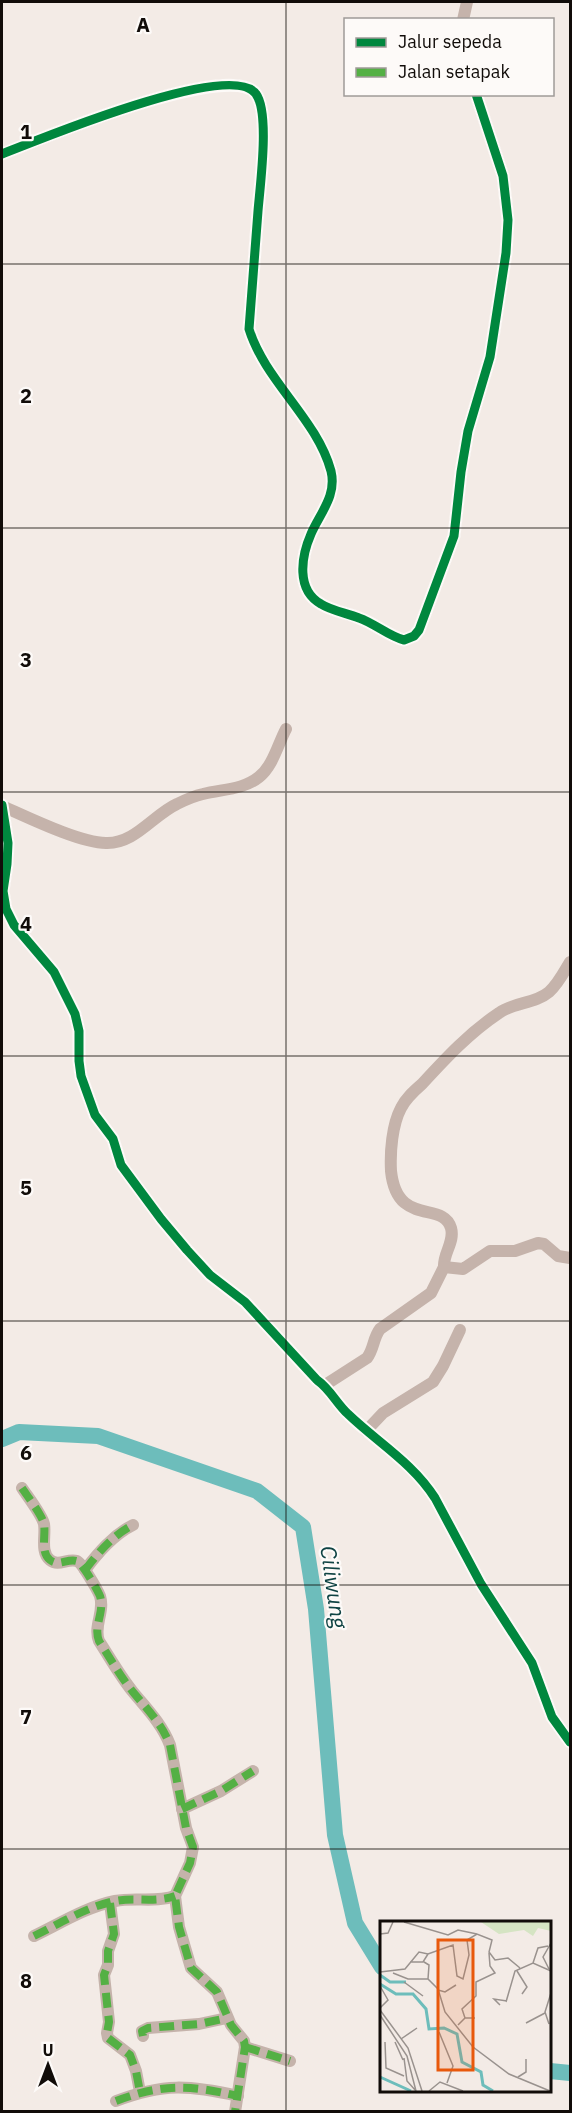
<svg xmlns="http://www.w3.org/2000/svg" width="572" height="2113" viewBox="0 0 572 2113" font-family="'IBM Plex Sans',sans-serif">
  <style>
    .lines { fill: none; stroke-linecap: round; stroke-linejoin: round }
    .river { stroke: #6dbdbb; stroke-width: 16 }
    .minor { stroke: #c5b3ab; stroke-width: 12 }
    .quiet { stroke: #54b044; stroke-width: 8; stroke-dasharray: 15 8; stroke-linecap: butt }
    .cycleway-casing { stroke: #fdfaf8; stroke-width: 13 }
    .cycleway { stroke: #00873e; stroke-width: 9 }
    .grid { fill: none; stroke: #110c09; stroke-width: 1.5; stroke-opacity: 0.55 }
    .labels { text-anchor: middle; stroke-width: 4.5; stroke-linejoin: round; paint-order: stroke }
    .water-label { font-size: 22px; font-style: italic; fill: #0f4343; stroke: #fdfaf8 }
    .inset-river { fill: none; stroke: #6dbdbb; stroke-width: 3 }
    .inset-road { fill: none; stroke: #99928e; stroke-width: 1.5 }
    .view { fill: #e8590c; fill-opacity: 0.15; stroke: #e8590c; stroke-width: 3 }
    .inset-edge { fill: none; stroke: #110c09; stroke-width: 3 }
    .grid-label { font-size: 20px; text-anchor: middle; font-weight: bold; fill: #110c09; stroke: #fdfaf8; stroke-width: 4.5; stroke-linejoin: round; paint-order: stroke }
  </style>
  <rect width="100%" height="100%" fill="#f3ebe6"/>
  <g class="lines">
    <!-- river -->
    <g class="river">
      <path d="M2,1439L19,1432L98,1436L257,1491L303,1527L316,1609L335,1835L355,1923L382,1967"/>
      <path d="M550,2071L570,2073"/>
    </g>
    <!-- minor -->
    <g class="minor">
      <path d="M463,20L467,2"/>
      <path d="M2,154C38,140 232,59 256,94C270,113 260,186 258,211C255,250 252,290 249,329C265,381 317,419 331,471C337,496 320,513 311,534C301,557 296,590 321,604C332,611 347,613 359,618C374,623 390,637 404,640L414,636L419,630L454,536L461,472L468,431L490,357L506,253L508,220L503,176L476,94"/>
      <path d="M2,805L8,843L7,864L3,891L6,909L14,925L54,972L75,1014L79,1031V1061L81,1076L95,1115L113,1139L121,1165L161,1219L187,1250L210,1275L245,1302L317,1380C330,1389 337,1404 348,1414C377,1442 413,1463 435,1498L481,1584L532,1663L552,1717L570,1742"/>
      <path d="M2,806C27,817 80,843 106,843C135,844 153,815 177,804C185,800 194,796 203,794C222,789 243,790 259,777C273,766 278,744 286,729"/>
      <path d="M444,1267C443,1253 455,1242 451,1228C443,1200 397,1228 391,1171C390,1152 392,1125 401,1108C406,1098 414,1091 422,1084C446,1058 469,1033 499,1013C514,1002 535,1004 549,992C558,984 564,972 570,962"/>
      <path d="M325,1385L367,1358C374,1349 373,1338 380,1329L431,1293L444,1267L463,1269L490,1251H515L538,1243L544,1244L558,1256L570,1258"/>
      <path d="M366,1431L383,1413L433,1382L443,1366L460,1330"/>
      <path d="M22,1488C28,1497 42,1515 44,1524C46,1535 40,1552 50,1560C59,1567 67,1558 77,1561C82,1563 97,1589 100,1596C105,1612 93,1626 99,1641C110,1658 120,1676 133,1692C147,1709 162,1724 170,1745L186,1828L193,1847L190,1863L175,1896L179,1927L191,1968L217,1992L231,2025L244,2041L245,2047L235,2112"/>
      <path d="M85,1570C98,1553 113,1535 133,1525"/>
      <path d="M182,1809L221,1791L253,1771"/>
      <path d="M110,1903L114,1934L108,1951V1965L104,1975L109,2022L107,2033L108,2038L130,2055L136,2071L140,2092"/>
      <path d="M34,1936C61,1923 86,1907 115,1901C136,1897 155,1903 175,1896"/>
      <path d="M143,2036L142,2031L148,2028L199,2024L227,2018"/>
      <path d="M245,2047L290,2061"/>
      <path d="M116,2101C164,2083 189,2085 238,2096"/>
    </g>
    <!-- quiet -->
    <g class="quiet">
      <path d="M22,1488C28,1497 42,1515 44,1524C46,1535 40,1552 50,1560C59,1567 67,1558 77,1561C82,1563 97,1589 100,1596C105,1612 93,1626 99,1641C110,1658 120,1676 133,1692C147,1709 162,1724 170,1745L186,1828L193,1847L190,1863L175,1896L179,1927L191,1968L217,1992L231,2025L244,2041L245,2047L235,2112"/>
      <path d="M85,1570C98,1553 113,1535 133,1525"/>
      <path d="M182,1809L221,1791L253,1771"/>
      <path d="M110,1903L114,1934L108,1951V1965L104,1975L109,2022L107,2033L108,2038L130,2055L136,2071L140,2092"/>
      <path d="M34,1936C61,1923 86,1907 115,1901C136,1897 155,1903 175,1896"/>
      <path d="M143,2036L142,2031L148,2028L199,2024L227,2018"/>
      <path d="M245,2047L290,2061"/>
      <path d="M116,2101C164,2083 189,2085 238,2096"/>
    </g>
    <defs>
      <g id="cycleway">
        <path d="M2,154C38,140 232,59 256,94C270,113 260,186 258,211C255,250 252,290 249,329C265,381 317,419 331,471C337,496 320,513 311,534C301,557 296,590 321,604C332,611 347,613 359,618C374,623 390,637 404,640L414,636L419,630L454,536L461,472L468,431L490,357L506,253L508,220L503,176L476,94"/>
        <path d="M2,805L8,843L7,864L3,891L6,909L14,925L54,972L75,1014L79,1031V1061L81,1076L95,1115L113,1139L121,1165L161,1219L187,1250L210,1275L245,1302L317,1380C330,1389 337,1404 348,1414C377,1442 413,1463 435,1498L481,1584L532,1663L552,1717L570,1742"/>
      </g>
    </defs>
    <!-- cycleway casing -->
    <use href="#cycleway" class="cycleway-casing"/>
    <!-- cycleway -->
    <use href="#cycleway" class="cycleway"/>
  </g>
  <!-- grid -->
  <path class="grid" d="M286,2V2112M2,264H570M2,528H570M2,792H570M2,1056H570M2,1321H570M2,1585H570M2,1849H570"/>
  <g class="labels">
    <!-- water labels -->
    <g class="water-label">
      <text transform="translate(334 1587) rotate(82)" y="8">Ciliwung</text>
    </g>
  </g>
  <!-- overview -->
  <g transform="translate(380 1921)">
    <rect width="171" height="171" fill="#f3ebe6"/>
    <path d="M101,1H171V10L158,7L153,15L144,9L119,13Z" fill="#d5e4c3"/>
    <path class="inset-river" d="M0,54L10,61H26M0,63L16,73H33L46,88L49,108L64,107L77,113L82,141L101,151L103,164L113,170M0,156L31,170"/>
    <path class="inset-road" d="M24,1L68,14L78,9L97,13M0,13L8,12L13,1M30,41H43L48,33M44,41L49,44L48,58M153,42L158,27L168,25M169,48L163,36L171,22M137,50L147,66L142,73M0,51L25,48L39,31L48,33L73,24L77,55L83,58L89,34L87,19L97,13L112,19L109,31L115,39L128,37L140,47M13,52L28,58H48L58,68L65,91L93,126L129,153L170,170M24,61L43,75M0,65L8,79L0,87M58,69L65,71L76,64M126,81L135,50L153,42L171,50M120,84L114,78L127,80M0,89L28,127L42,170M0,94L27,135L36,170M85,97L82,88L96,75V61L115,52L110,45L109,32M146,102L165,92M169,103L165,91L171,72M78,104L85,97H95M59,111L73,145L67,162M21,118L37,107M5,121L6,147L24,155M15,121L23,139M24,137L27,160L36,170M138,156L146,151V138M49,170L60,161L83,170"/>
    <path class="view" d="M58,19H93V149H58Z"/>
    <rect width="171" height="171" class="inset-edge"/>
  </g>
  <g class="grid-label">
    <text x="143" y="32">A</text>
    <text x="26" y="139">1</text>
    <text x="26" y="403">2</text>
    <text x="26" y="667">3</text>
    <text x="26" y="931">4</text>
    <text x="26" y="1195">5</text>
    <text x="26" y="1460">6</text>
    <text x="26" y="1724">7</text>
    <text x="26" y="1988">8</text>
  </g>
  <!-- border -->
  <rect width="572" height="2113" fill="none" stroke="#110c09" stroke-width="6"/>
  <!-- legend -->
  <rect x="344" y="18" width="210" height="78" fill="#fdfaf8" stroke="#9f9b98" stroke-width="1.5"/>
  <rect x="356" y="38" width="30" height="9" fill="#00873e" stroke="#9f9b98" stroke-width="1.5"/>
  <text x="398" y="48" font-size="18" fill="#110c09">Jalur sepeda</text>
  <rect x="356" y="68" width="30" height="9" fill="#54b044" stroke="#9f9b98" stroke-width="1.5"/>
  <text x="398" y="78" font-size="18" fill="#110c09">Jalan setapak</text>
  <!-- north arrow -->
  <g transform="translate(48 2065)" stroke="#fdfaf8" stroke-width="4.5" paint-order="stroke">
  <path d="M0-4.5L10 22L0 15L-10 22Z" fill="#110c09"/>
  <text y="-9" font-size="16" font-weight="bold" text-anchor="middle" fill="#110c09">U</text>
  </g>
</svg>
